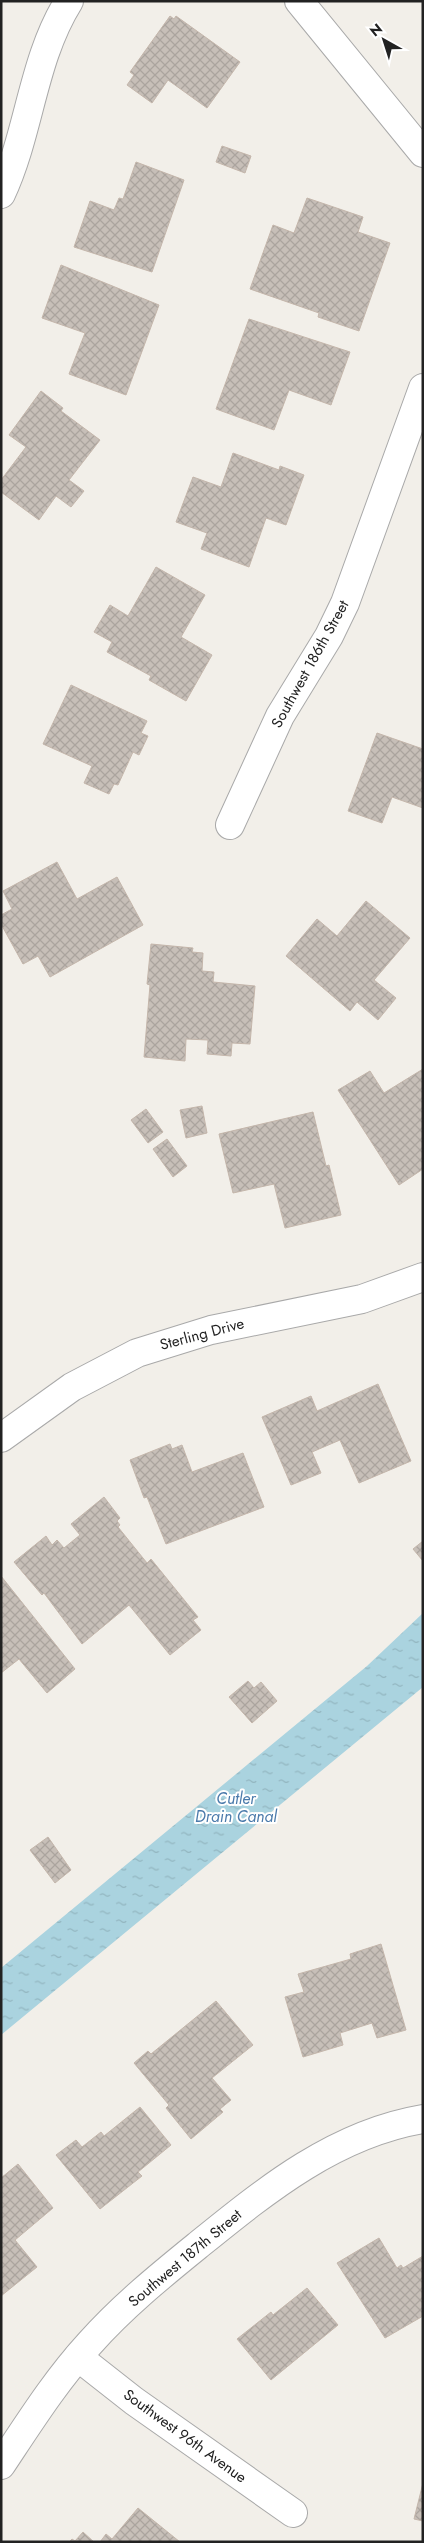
<svg xmlns="http://www.w3.org/2000/svg" width="424" height="2543" viewBox="0 0 424 2543" font-family="Jost,sans-serif">
  <style>
    .water { fill: url(#water-ripples) }
    .building { fill: url(#building-cross-hatch); stroke: #c4b6ab }
    .lines { fill: none; stroke-linecap: round; stroke-linejoin: round }
    .minor-casing { stroke: #a9a9a9; stroke-width: 30 }
    .minor { stroke: #fff; stroke-width: 28 }
    .labels { text-anchor: middle; stroke-width: 4; stroke-linejoin: round; paint-order: stroke }
    .street-label { font-size: 15px; fill: #222; stroke: #fff }
    .water-label { font-size: 16px; font-style: italic; fill: #4a7aab; stroke: #fff }
  </style>
  <defs>
    <pattern id="water-ripples" width="26" height="14" patternUnits="userSpaceOnUse" patternTransform="scale(1.25)"><rect width="26" height="14" fill="#aad3df"/><path d="M2 4q2-2 4 0t4 0M15 11q2-2 4 0t4 0" fill="none" stroke="#92b5bf"/></pattern>
    <pattern id="building-cross-hatch" width="8" height="8" patternUnits="userSpaceOnUse" patternTransform="scale(1.25)"><rect width="8" height="8" fill="#c7bfb8"/><path d="M0 0l8 8M0 8l8-8" fill="none" stroke="#aba49e"/></pattern>
  </defs>
  <rect width="100%" height="100%" fill="#f2efe9"/>
  <!-- water -->
  <path class="water" d="M423,1613V1687L1,2035V1968L367,1666Z"/>
  <!-- building -->
  <g class="building">
    <path d="M170,16L174,19L176,16L240,62L207,108L168,80L152,103L127,85L134,75L130,72Z"/>
    <path d="M222,146L251,156L245,173L216,162Z"/>
    <path d="M136,162L184,180L152,272L74,247L90,201L114,210L119,198L123,199Z"/>
    <path d="M307,198L363,217L358,232L390,243L359,331L318,317L319,313L250,289L273,225L294,233Z"/>
    <path d="M61,265L159,305L126,395L69,374L85,333L42,318Z"/>
    <path d="M249,319L350,352L331,405L289,390L274,430L216,409Z"/>
    <path d="M41,391L63,408L61,411L100,440L69,480L84,491L71,507L56,496L39,520L1,492V480L26,447L9,435Z"/>
    <path d="M233,453L279,470L280,466L304,475L286,525L266,518L249,567L201,549L207,533L176,522L193,477L221,487Z"/>
    <path d="M156,567L205,595L181,637L212,655L186,701L149,680L151,676L107,652L112,642L94,632L110,605L128,616Z"/>
    <path d="M71,685L147,721L141,733L148,736L139,755L133,752L118,785L114,784L109,794L84,783L92,766L43,744Z"/>
    <path d="M377,733L423,749V808L392,797L382,823L348,811Z"/>
    <path d="M57,862L77,899L117,877L143,925L50,977L38,956L23,964L1,924V915L12,909L3,891Z"/>
    <path d="M366,901L410,938L374,980L396,998L378,1020L357,1002L350,1011L286,956L317,919L337,936Z"/>
    <path d="M151,944L193,948L192,952L203,953L202,971L214,972L213,982L255,986L250,1044L232,1043L231,1056L207,1054L208,1040L186,1039L185,1061L144,1057L150,985L147,984Z"/>
    <path d="M423,1069V1169L399,1185L338,1090L370,1071L384,1093Z"/>
    <path d="M202,1106L207,1133L186,1138L180,1110Z"/>
    <path d="M146,1109L163,1132L148,1143L131,1120Z"/>
    <path d="M313,1112L326,1166L329,1165L341,1215L285,1228L274,1184L233,1193L219,1134Z"/>
    <path d="M167,1139L187,1166L173,1177L153,1149Z"/>
    <path d="M378,1384L411,1461L359,1483L340,1440L312,1452L321,1473L291,1485L262,1417L311,1396L317,1411Z"/>
    <path d="M170,1444L172,1449L182,1445L192,1472L243,1453L264,1507L166,1544L147,1497L144,1498L130,1460Z"/>
    <path d="M104,1497L120,1518L117,1521L120,1525L118,1527L147,1563L151,1559L198,1617L193,1620L201,1630L170,1655L129,1605L82,1644L44,1593L42,1595L14,1562L46,1536L52,1545L57,1540L64,1548L80,1535L71,1524Z"/>
    <path d="M423,1541V1561L413,1549Z"/>
    <path d="M1,1576L75,1669L47,1693L19,1659L1,1673Z"/>
    <path d="M248,1681L254,1688L261,1682L277,1701L252,1723L229,1697Z"/>
    <path d="M48,1837L71,1870L55,1883L30,1850Z"/>
    <path d="M381,1944L406,2030L377,2038L372,2023L340,2033L343,2045L303,2057L285,1997L304,1992L298,1974L351,1959L350,1954Z"/>
    <path d="M216,2001L253,2045L212,2078L231,2100L220,2109L223,2112L191,2139L166,2108L169,2105L134,2063L148,2051L151,2054Z"/>
    <path d="M140,2107L171,2145L138,2172L142,2176L100,2209L56,2155L76,2140L82,2147L101,2132L104,2136Z"/>
    <path d="M18,2164L53,2208L15,2240L37,2267L1,2296V2178Z"/>
    <path d="M379,2238L397,2268L401,2265L403,2268L423,2256V2316L385,2338L337,2263Z"/>
    <path d="M307,2288L338,2325L271,2380L237,2339L271,2312L273,2315Z"/>
    <path d="M423,2483V2521L414,2519Z"/>
    <path d="M138,2508L180,2542H100L106,2534L112,2539Z"/>
    <path d="M83,2532L94,2542H69L72,2539L75,2541Z"/>
  </g>
  <g class="lines">
    <defs>
      <g id="minor">
        <path d="M299,1L423,153"/>
        <path d="M1,194C30,132 32,60 69,1"/>
        <path d="M230,825L280,716L329,636L345,603L423,388"/>
        <path d="M1,1438L72,1387L137,1353L211,1330L362,1299L423,1277"/>
        <path d="M78,2357L134,2401L293,2513"/>
        <path d="M1,2465C29,2423 56,2380 90,2343C122,2307 160,2276 197,2246C265,2191 334,2134 423,2119"/>
      </g>
    </defs>
    <!-- minor casing -->
    <use href="#minor" class="minor-casing"/>
    <!-- minor -->
    <use href="#minor" class="minor"/>
  </g>
  <g class="labels">
    <!-- street labels -->
    <g class="street-label">
      <text transform="translate(310 664) rotate(-61)" y="5">Southwest 186th Street</text>
      <text transform="translate(202 1334) rotate(-15)" y="5">Sterling Drive</text>
      <text transform="translate(185 2258) rotate(-40)" y="5">Southwest 187th Street</text>
      <text transform="translate(185 2436) rotate(36)" y="5">Southwest 96th Avenue</text>
    </g>
    <!-- water labels -->
    <g class="water-label">
      <text x="236" y="1804">Cutler<tspan x="236" dy="18">Drain Canal</tspan></text>
    </g>
  </g>
  <!-- border -->
  <rect width="424" height="2543" fill="none" stroke="#222222" stroke-width="5"/>
  <!-- north arrow -->
  <g transform="translate(384 40) rotate(321)" stroke="#ffffff" stroke-width="4" paint-order="stroke">
  <path d="M0-4L9 19L0 12L-9 19Z" fill="#222222"/>
  <text y="-8" font-size="14" font-weight="bold" text-anchor="middle" fill="#222222">N</text>
  </g>
</svg>
